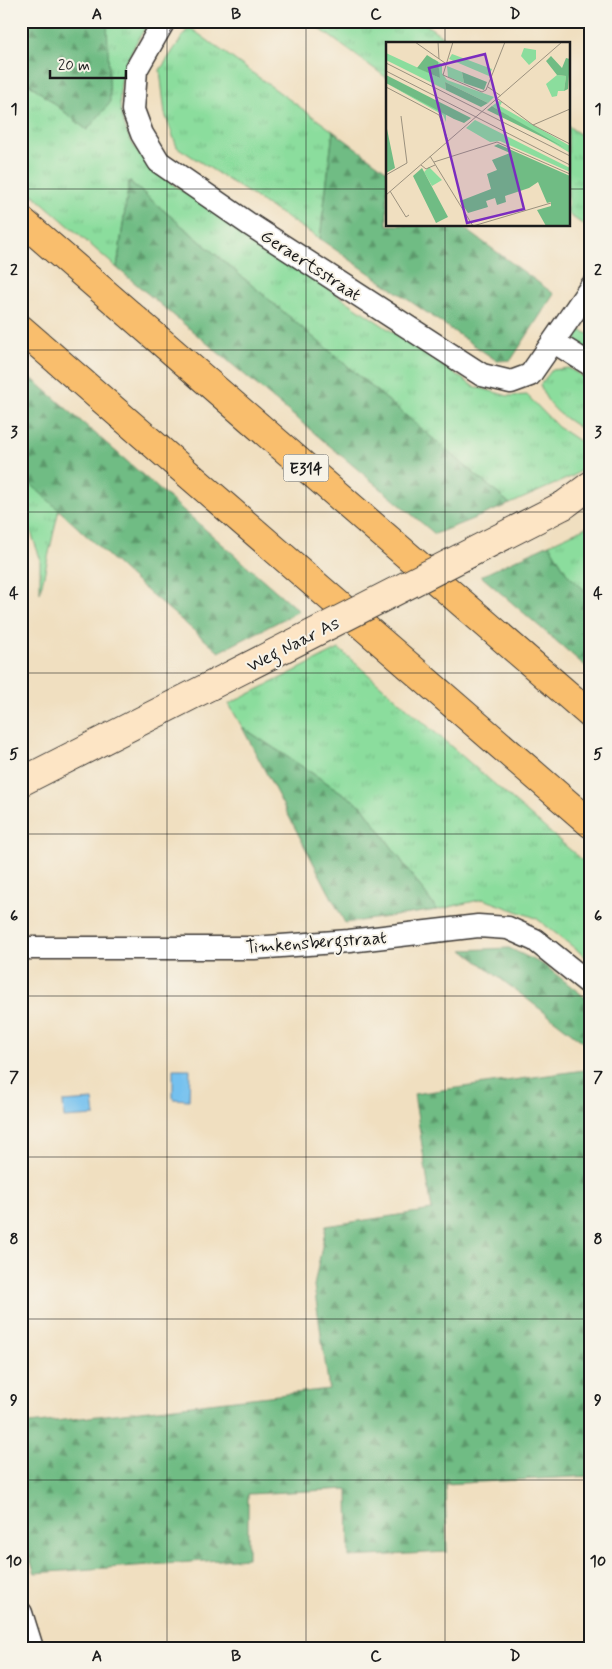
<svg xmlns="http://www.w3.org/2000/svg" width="612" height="1669" viewBox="0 0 612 1669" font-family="Mynerve,sans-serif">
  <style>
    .grass { fill: url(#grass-tufts); stroke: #547c5c }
    .forest { fill: url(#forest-firs); stroke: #466c50 }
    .water { fill: #75c1ef; stroke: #486e86 }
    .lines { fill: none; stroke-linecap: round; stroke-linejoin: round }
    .minor-casing { stroke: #3c3935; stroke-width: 25 }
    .secondary-casing { stroke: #3c3935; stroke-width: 30 }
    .motorway-casing { stroke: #3c3935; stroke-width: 30 }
    .minor { stroke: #fff; stroke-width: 22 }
    .secondary { stroke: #fde5c5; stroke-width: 28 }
    .motorway { stroke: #f9be6d; stroke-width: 28 }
    .secondary-bridge-casing { stroke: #3c3935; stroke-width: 30; stroke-linecap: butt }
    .secondary-bridge { stroke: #fde5c5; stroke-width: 28 }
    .grid { fill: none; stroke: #1c1c1c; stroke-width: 1; stroke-opacity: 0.55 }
    .labels { text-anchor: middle; stroke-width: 4; stroke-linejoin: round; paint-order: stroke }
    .shield { fill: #f7f3e8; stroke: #5e5c59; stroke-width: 1 }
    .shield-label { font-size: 16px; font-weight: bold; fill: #1c1c1c }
    .street-label { font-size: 18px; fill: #1c1c1c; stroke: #f7f3e8 }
    .inset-road { fill: none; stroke: #9b917e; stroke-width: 1 }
    .view { fill: #7b2cbf; fill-opacity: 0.15; stroke: #7b2cbf; stroke-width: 2.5 }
    .inset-edge { fill: none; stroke: #1c1c1c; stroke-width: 2.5 }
    .neatline { fill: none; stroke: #1c1c1c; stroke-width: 2 }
    .grid-label { font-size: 16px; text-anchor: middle; font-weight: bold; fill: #1c1c1c }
  </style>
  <defs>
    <pattern id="grass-tufts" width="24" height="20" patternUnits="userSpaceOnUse" patternTransform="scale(1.25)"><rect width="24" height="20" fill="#8bdd9d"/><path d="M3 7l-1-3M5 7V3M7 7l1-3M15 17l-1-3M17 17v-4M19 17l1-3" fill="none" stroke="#77bd87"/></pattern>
    <pattern id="forest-firs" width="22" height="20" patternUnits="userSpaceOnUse" patternTransform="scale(1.25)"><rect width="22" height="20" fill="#70bc84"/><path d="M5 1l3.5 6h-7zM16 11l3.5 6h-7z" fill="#5b986b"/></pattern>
  </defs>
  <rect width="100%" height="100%" fill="#f7f3e8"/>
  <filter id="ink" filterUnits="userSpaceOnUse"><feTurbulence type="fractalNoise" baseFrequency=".02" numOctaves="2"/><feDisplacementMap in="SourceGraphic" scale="10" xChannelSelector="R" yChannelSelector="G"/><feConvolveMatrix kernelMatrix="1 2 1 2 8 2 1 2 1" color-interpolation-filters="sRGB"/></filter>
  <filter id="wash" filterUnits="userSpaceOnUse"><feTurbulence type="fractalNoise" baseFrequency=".0096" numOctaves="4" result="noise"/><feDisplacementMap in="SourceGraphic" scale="20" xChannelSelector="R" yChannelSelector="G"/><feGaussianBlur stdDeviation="1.12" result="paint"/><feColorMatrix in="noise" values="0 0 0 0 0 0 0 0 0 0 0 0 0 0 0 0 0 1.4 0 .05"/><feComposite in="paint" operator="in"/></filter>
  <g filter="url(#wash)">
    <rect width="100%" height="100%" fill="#f0dfc0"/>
    <!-- grass -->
    <g class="grass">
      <path d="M107,21H150C122,61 107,101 134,146C140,155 149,164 156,173L473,386L508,396L527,395L558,427L591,449V463L573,476L510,504L129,181L117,268L21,184V77L87,130L106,37Z"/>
      <path d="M309,21H421L453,44H387V78Z"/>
      <path d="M189,27L333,131L320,239L177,147L165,114L160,70Z"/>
      <path d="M568,126L591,142V230L568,214Z"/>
      <path d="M577,329L591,335V355C580,347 573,343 577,329Z"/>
      <path d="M568,368L591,381V435C568,420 549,411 540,385L552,370Z"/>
      <path d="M21,475L59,509L40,593V558L25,515L21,512Z"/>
      <path d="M591,525V596L568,575L549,544Z"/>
      <path d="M339,649L591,868V961L536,918L483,899L437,910L362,806L242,727L229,704Z"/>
    </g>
    <!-- forest -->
    <g class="forest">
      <path d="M21,21H107L110,103L87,130L21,77Z"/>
      <path d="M333,131L387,171V225H460L554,294L511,360L497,361L320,239Z"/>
      <path d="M129,181L510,504L435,534L117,268Z"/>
      <path d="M21,369L299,611L219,652L132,578L21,475Z"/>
      <path d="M549,544L568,575L591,596V671L481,576Z"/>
      <path d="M242,727L362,806L437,910L345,923Z"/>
      <path d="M509,948L544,965L591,1002V1048L463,950Z"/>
      <path d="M591,1069V1476L445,1484L447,1552L349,1557L348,1489L248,1494V1558L35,1573L21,1535V1425L329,1389L314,1286L326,1226L432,1210L414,1094Z"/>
    </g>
    <!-- water -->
    <g class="water">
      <path d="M173,1069H190L189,1100L173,1099Z"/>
      <path d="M93,1100L95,1116L64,1118L63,1102Z"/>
    </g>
  </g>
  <g filter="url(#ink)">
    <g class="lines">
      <defs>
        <g id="minor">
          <path d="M164,21L136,70L133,110L142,134L159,162L249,224L482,375L511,382L530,375L591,287"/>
          <path d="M554,342L591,365"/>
          <path d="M21,948H254L349,941L478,926L508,928L535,940L591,985"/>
          <path d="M21,1613L32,1648"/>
        </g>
        <g id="secondary">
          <path d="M564,505L591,485"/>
          <path d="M21,782L210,686"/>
        </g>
        <g id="motorway">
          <path d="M21,220L591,715"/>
          <path d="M21,329L591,824"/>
        </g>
      </defs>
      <!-- minor casing -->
      <use href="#minor" class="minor-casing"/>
      <!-- secondary casing -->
      <use href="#secondary" class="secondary-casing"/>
      <!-- motorway casing -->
      <use href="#motorway" class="motorway-casing"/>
      <!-- minor -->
      <use href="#minor" class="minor"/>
      <!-- secondary -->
      <use href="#secondary" class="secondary"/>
      <!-- motorway -->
      <use href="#motorway" class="motorway"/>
      <defs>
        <path id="secondary-bridge" d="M210,686L564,505"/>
      </defs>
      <!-- secondary-bridge casing -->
      <use href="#secondary-bridge" class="secondary-bridge-casing"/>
      <!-- secondary-bridge -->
      <use href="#secondary-bridge" class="secondary-bridge"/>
    </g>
  </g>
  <!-- grid -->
  <path class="grid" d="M167,21V1648M306,21V1648M445,21V44M21,189H387M568,189H591M445,225V1648M21,350H591M21,512H591M21,673H591M21,834H591M21,996H591M21,1157H591M21,1319H591M21,1480H591"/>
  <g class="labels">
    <!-- shield labels -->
    <rect class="shield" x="283.5" y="454.5" width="45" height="27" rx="4"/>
    <g class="shield-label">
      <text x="306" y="474">E314</text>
    </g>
    <!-- street labels -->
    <g class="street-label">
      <text transform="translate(311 265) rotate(33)" y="6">Geraertsstraat</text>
      <text transform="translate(293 644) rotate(-27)" y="6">Weg Naar As</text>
      <text transform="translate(316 942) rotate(-4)" y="6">Timkensbergstraat</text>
    </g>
  </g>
  <!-- overview -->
  <g transform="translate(386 42)">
    <rect width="184" height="184" fill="#f0dfc0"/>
    <path d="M138,6L150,8V17L143,23L135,14ZM0,11L54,36L48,17L56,22V31L61,38L108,55L102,61L59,40L60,48L0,18ZM66,12L106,27L103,34L63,17ZM61,24L76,30L78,41L62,35ZM171,33L180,34L178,49H172L171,54L166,55L160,42ZM0,41L60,72V80L57,73ZM113,59L116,60L114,64L184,104V111L109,66L106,64ZM89,78L184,126V130L114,99L104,100L80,86ZM43,125L56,138L46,144L38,130Z" fill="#8bdd9d"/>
    <path d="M41,13L52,20L54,36L31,26ZM165,14L176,26L180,16L184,17L182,47L178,49L180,34L171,33L160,19ZM76,30L101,40L98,48L78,41ZM0,33L85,76L78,81L68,77L0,41ZM59,40L102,61L95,65L60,48ZM106,64L109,66L179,106L101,68ZM0,82L9,126L0,131ZM112,102L184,134V184H160L151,168L165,164V160L161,161L152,140L143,146L119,154L120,160L111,163L109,156L100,159L102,165L82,171L74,159L105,147L101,132L111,128L106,118L124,111L108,104ZM36,126L62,175L50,181L27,134Z" fill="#70bc84"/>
    <path class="inset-road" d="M29,0L59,21M52,0L53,17M67,0L57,33L96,50L100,48L119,0M0,21L184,114M0,29L184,123M0,45L53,73L62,99M102,45L115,54M112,57L147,83L184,102M15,74L21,121M147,83L184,67M44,114L87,184L165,161M48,120L111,100L184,132M35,123L40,127L49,123M0,133L21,121M4,149L20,175L23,173M0,153L176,0"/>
    <path class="view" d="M99,12L138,167L81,181L43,26Z"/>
    <rect width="184" height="184" class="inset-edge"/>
  </g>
  <!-- margin -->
  <rect width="612" height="1669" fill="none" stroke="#f7f3e8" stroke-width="55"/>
  <!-- scale -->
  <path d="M50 70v8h76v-8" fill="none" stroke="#1c1c1c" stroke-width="2.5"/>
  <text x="58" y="70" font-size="15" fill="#1c1c1c" stroke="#f7f3e8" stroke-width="4" paint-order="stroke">20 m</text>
  <rect x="28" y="28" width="556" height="1614" class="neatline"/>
  <g class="grid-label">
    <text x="97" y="19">A</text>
    <text x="236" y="19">B</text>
    <text x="376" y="19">C</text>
    <text x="515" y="19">D</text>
    <text x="14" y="114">1</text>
    <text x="598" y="114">1</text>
    <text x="14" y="275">2</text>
    <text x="598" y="275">2</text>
    <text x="14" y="437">3</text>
    <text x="598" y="437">3</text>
    <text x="14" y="598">4</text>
    <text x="598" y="598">4</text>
    <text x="14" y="759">5</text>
    <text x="598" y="759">5</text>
    <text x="14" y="921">6</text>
    <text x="598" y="921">6</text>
    <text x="14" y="1082">7</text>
    <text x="598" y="1082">7</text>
    <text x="14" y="1244">8</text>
    <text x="598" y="1244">8</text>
    <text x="14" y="1405">9</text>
    <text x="598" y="1405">9</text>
    <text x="14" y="1566">10</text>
    <text x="598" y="1566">10</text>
    <text x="97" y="1661">A</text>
    <text x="236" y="1661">B</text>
    <text x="376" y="1661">C</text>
    <text x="515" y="1661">D</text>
  </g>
</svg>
